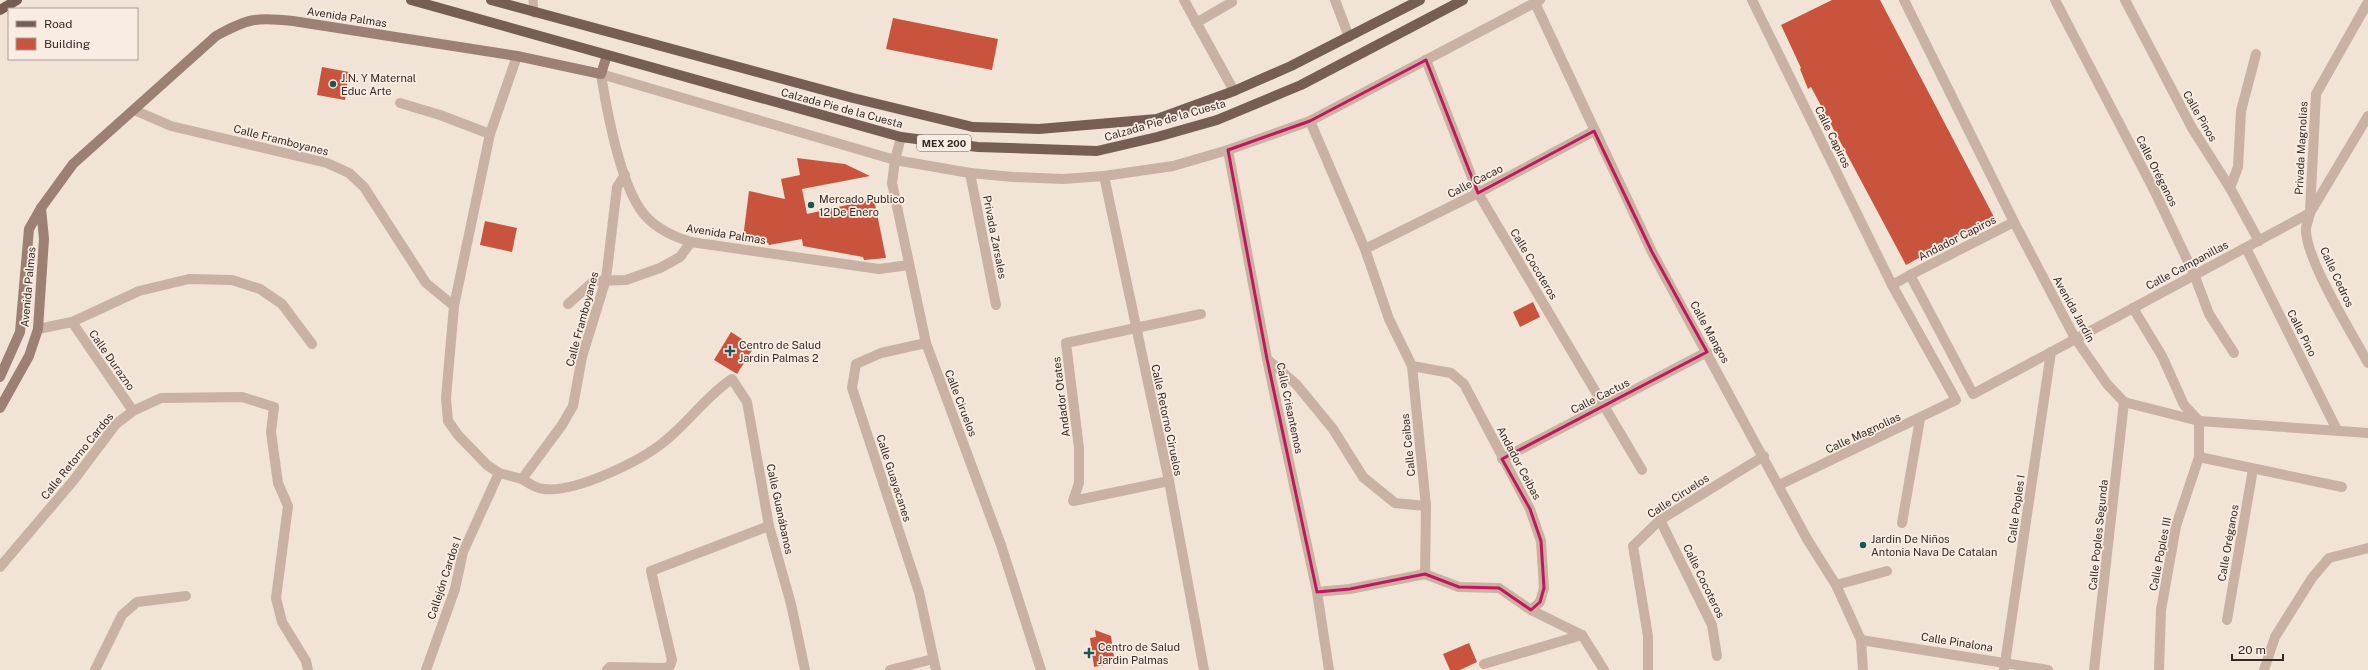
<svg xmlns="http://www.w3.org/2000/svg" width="2368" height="670" viewBox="0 0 2368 670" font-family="'Public Sans',sans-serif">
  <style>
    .building { fill: #c9543d }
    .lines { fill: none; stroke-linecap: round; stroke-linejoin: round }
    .lane { stroke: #c9b1a3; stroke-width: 9 }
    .street { stroke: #c9b1a3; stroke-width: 10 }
    .secondary { stroke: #9c8074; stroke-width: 10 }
    .primary { stroke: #765e55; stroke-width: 10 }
    .marked { fill: none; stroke: #c2185b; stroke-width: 3; stroke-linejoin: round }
    .poi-dot { fill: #1a5655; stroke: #f9ede3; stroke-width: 1.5 }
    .labels { text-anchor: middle; stroke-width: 3.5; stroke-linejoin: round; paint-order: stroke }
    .shield { fill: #f9ede3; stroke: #6f635e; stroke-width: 1 }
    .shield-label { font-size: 10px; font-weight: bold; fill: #342825 }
    .street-label { font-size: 11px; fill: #342825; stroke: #f9ede3 }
    .poi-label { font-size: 11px; fill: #342825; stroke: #f9ede3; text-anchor: start }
  </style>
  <rect width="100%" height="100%" fill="#f1e3d6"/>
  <!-- building -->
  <g class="building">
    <path d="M1832,0H1880L1994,217L1906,265L1811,87L1808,89L1800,69L1801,68L1781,25Z"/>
    <path d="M893,18L998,39L992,70L886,49Z"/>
    <path d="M322,67L349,72L345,100L317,95Z"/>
    <path d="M797,158L845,164L870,176L802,189L807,214L874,199L886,258L864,260L863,257L803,246L802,239L769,245L768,243L743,238L749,191L785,199L781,179L800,175Z"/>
    <path d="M485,221L517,228L512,252L480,245Z"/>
    <path d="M1533,302L1540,317L1520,327L1513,312Z"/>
    <path d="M731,332L754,347L737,374L714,360Z"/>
    <path d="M1095,630L1111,636L1115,663L1094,667L1090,638L1096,637Z"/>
    <path d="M1469,643L1477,662L1460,670H1450L1443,654Z"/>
  </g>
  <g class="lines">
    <!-- lane -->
    <path class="lane" d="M533,0L534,13"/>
    <!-- street -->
    <g class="street">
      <path d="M1184,0L1234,91"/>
      <path d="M1335,0L1349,37"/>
      <path d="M1752,0L1892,285L1956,400L1779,485"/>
      <path d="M1904,0L2014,222L2075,338L2107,384L2124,402L2199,421L2368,433"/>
      <path d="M2055,0L2155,192L2194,274L2209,314L2234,353"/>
      <path d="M2125,0L2192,128L2230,188L2259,241"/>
      <path d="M1535,3L1652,252L1807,539L1836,585L1861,640L1863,670"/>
      <path d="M1196,23L1232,2"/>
      <path d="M517,56L490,134L454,306L446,398L448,421L458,435L487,465L499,473L522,479L562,425L573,406L582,357L606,279L617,187L625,175"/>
      <path d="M1426,60L1478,193L1642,470"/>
      <path d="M400,103L440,115L490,134"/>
      <path d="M134,110L171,126L327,163L349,173L364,187L426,283L454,306"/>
      <path d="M2368,116L2310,213C2309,218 2307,223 2306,228C2304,257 2353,335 2368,363"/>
      <path d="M1310,121L1365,249L1389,319L1412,366L1426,506L1425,574"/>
      <path d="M901,137L895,160L892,183L926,343L1001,545L1041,670"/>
      <path d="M1228,150L1267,359L1317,592L1329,670"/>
      <path d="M970,173L996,305"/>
      <path d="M1104,176L1169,481L1204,670"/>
      <path d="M2230,188L2238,167L2241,111L2256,54"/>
      <path d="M2310,211L2316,94L2368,2"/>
      <path d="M2246,248L2337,430"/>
      <path d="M1365,249L1478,193L1594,131"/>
      <path d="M909,265L879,269L691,242C671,236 652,227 640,209C619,177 607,112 601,74L895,160L970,173L1013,177L1063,179L1104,176L1173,166L1228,150L1310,121L1540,0"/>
      <path d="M1910,275L2014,222"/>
      <path d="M1892,285L1910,275L1973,394L2310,213"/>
      <path d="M568,304L594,281L626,280L660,268L680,257L691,242"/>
      <path d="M2133,308L2162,356L2184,405L2199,421V457L2176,526L2161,610L2159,670"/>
      <path d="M72,322L133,411"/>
      <path d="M38,329L72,322L139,291L189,279L232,280L260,289L282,304L312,344"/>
      <path d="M926,343L881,353L856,364L852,388L919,592L936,670"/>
      <path d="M1267,359L1296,384L1333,429L1363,477L1395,503L1426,506"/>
      <path d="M1412,366L1451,373L1464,384L1530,509L1541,541L1544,588L1540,602L1531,610"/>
      <path d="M2199,457L2342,487"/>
      <path d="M1502,459L1707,352"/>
      <path d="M522,479C528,483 536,489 544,489C575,493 641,461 665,441C689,422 706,396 732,379L747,402L769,526L791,604L805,670"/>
      <path d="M1169,481L1073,501L1079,483V448L1066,343L1201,314"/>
      <path d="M1660,520L1712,625L1717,656"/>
      <path d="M1902,523L1920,419"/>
      <path d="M0,567L73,481L116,424L133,411L161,398L242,397L274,407L271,432L278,483L288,506L276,598L282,622L306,661L308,670"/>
      <path d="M1425,574L1459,587L1499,588L1531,610L1582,635L1604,670"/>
      <path d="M1836,585L1887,571"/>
      <path d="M1317,592L1350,589L1425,574"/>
      <path d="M2227,620L2253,469"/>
      <path d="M1861,640L2048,670"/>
      <path d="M1484,664L1582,635"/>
      <path d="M95,670L122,615L137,602L186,596"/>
      <path d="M426,670L455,589L463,552L499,473"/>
      <path d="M607,670L610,667L665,668L670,666L672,660L651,571L769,526"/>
      <path d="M890,670L933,659"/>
      <path d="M1648,670V636L1633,546L1660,520L1764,456"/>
      <path d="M2004,670L2051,352"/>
      <path d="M2094,670L2124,402"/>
      <path d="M2264,670L2275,637L2312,578L2329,558L2368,548"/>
    </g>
    <!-- secondary -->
    <g class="secondary">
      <path d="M0,377L20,332L29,229L41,208L73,164L216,36C248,18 257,17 293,21L517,56L601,74L607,55"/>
      <path d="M0,408L29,356L38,329L44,239L41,208"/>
    </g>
    <!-- primary -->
    <g class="primary">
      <path d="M411,0L901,137L978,147L1097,151L1157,137L1217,120L1301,85L1463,0"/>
      <path d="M491,0L853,98L973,127L1039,129L1157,119L1234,91L1291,66L1420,0"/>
      <path d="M0,10L17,0"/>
    </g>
  </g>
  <!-- marked area -->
  <path class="marked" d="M1426,60L1478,193L1594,131L1652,252L1707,352L1502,459L1530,509L1541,541L1544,588L1540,602L1531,610L1499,588L1459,587L1425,574L1350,589L1317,592L1267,359L1228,150L1310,121Z"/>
  <!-- markers -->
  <g class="poi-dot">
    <circle cx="333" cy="84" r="4"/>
    <circle cx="811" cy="205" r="4"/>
    <path d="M728 345h4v4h4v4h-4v4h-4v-4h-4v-4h4z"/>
    <circle cx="1863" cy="545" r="4"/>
    <path d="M1087 647h4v4h4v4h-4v4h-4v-4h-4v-4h4z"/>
  </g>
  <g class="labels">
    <!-- shield labels -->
    <rect class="shield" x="917" y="135" width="54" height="16" rx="3"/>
    <g class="shield-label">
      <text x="944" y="147">MEX 200</text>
    </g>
    <!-- street labels -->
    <g class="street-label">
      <text transform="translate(347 17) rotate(9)" y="4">Avenida Palmas</text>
      <text transform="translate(842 108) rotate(15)" y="4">Calzada Pie de la Cuesta</text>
      <text transform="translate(2200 116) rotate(60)" y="4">Calle Pinos</text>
      <text transform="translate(1165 120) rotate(-16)" y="4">Calzada Pie de la Cuesta</text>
      <text transform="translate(1833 137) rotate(64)" y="4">Calle Capiros</text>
      <text transform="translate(281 140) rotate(14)" y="4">Calle Framboyanes</text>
      <text transform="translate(2301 148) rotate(-87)" y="4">Privada Magnolias</text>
      <text transform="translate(2157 171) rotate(63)" y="4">Calle Oréganos</text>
      <text transform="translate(1475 181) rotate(-27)" y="4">Calle Cacao</text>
      <text transform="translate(726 234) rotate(9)" y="4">Avenida Palmas</text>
      <text transform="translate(995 237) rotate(79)" y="4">Privada Zarsales</text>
      <text transform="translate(1957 238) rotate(-27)" y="4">Andador Capiros</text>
      <text transform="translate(1534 264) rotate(59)" y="4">Calle Cocoteros</text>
      <text transform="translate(2187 265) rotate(-28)" y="4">Calle Campanillas</text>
      <text transform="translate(2337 277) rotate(65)" y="4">Calle Cedros</text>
      <text transform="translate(28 287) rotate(-85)" y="4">Avenida Palmas</text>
      <text transform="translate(2074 309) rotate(61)" y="4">Avenida Jardín</text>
      <text transform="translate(582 319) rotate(-75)" y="4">Calle Framboyanes</text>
      <text transform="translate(1710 332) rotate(61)" y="4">Calle Mangos</text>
      <text transform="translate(2302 333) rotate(63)" y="4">Calle Pino</text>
      <text transform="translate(112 360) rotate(55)" y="4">Calle Durazno</text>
      <text transform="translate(1600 396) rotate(-27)" y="4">Calle Cactus</text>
      <text transform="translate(1061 397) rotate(-97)" y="4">Andador Otates</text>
      <text transform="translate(961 403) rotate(69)" y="4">Calle Ciruelos</text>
      <text transform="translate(1290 408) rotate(78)" y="4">Calle Crisantemos</text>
      <text transform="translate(1167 420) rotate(78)" y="4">Calle Retorno Ciruelos</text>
      <text transform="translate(1863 433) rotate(-25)" y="4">Calle Magnolias</text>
      <text transform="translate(1408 445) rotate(-96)" y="4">Calle Ceibas</text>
      <text transform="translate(77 456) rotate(-51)" y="4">Calle Retorno Cardos</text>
      <text transform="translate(1519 463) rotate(62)" y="4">Andador Ceibas</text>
      <text transform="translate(894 478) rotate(72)" y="4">Calle Guayacanes</text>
      <text transform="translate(1678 496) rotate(-33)" y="4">Calle Ciruelos</text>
      <text transform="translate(780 509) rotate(78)" y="4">Calle Guanábanos</text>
      <text transform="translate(2016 509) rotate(-82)" y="4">Calle Poples I</text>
      <text transform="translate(2098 535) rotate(-84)" y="4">Calle Poples Segunda</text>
      <text transform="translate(2228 543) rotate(-80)" y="4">Calle Oréganos</text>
      <text transform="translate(2160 554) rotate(-79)" y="4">Calle Poples III</text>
      <text transform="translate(444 578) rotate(-72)" y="4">Callejón Cardos I</text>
      <text transform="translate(1704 581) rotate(64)" y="4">Calle Cocoteros</text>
      <text transform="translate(1957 642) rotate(9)" y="4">Calle Pinalona</text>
    </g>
    <!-- poi labels -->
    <g class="poi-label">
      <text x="341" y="82">J.N. Y Maternal<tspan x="341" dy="13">Educ Arte</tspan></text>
      <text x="819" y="203">Mercado Publico<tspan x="819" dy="13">12 De Enero</tspan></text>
      <text x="739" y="349">Centro de Salud<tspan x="739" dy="13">Jardin Palmas 2</tspan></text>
      <text x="1871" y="543">Jardin De Niños<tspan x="1871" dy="13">Antonia Nava De Catalan</tspan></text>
      <text x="1098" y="651">Centro de Salud<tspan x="1098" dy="13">Jardin Palmas</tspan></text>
    </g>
  </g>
  <!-- legend -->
  <rect x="8" y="8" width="130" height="52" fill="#f9ede3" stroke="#aa9e97"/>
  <rect x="16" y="21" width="20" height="6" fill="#765e55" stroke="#aa9e97"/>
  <text x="44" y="28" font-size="12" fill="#342825">Road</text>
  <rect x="16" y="38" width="20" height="12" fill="#c9543d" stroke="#aa9e97"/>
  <text x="44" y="48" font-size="12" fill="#342825">Building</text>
  <!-- scale -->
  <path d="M2232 654v6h51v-6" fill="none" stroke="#342825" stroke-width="2"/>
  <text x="2238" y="654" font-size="12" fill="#342825" stroke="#f9ede3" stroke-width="3" paint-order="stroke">20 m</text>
</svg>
